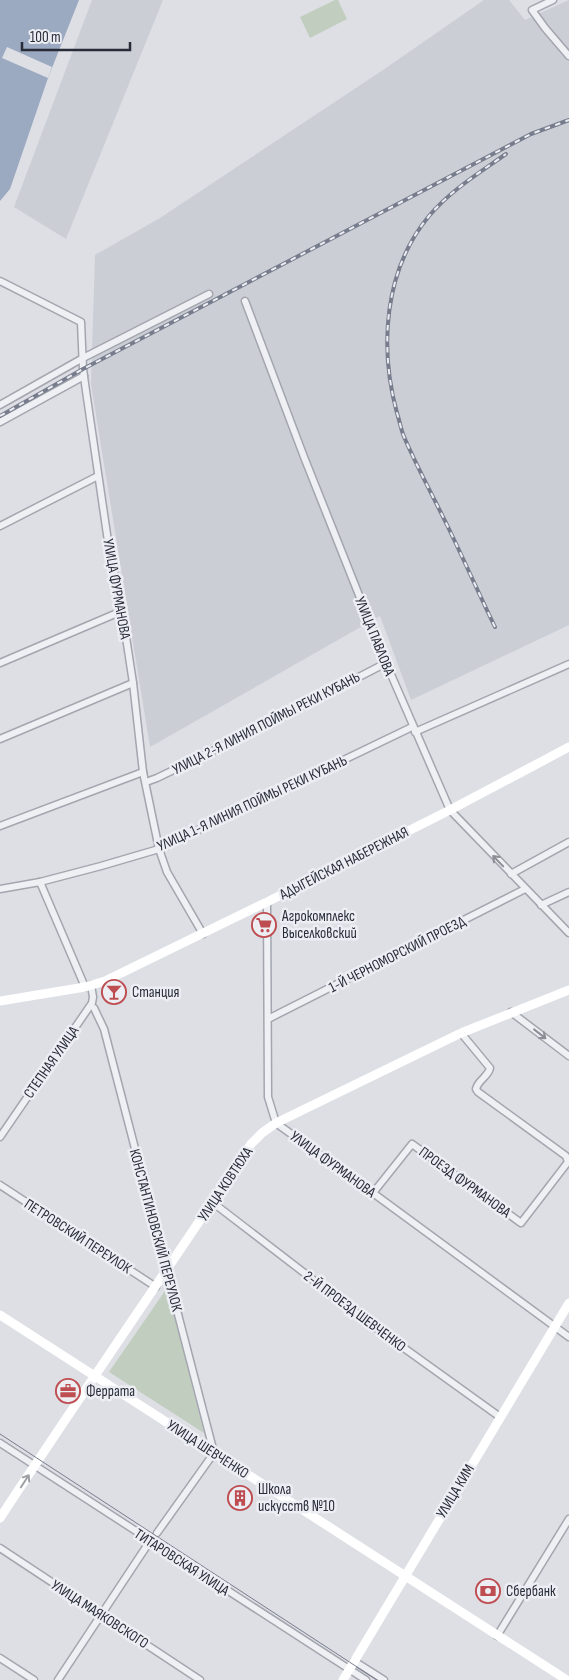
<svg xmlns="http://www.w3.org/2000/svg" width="569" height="1680" viewBox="0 0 569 1680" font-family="'Sofia Sans Condensed',sans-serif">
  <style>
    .built { fill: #cbced5 }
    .green { fill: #c1cebf }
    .water { fill: #9ba9c1 }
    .pier { fill: #dddfe5 }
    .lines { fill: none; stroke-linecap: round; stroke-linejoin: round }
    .street-casing { stroke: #a3a6ae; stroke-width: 9 }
    .street { stroke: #eff0f4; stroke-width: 6 }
    .secondary { stroke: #fff; stroke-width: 9 }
    .tram { stroke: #787d8d; stroke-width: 1 }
    .rail-casing { stroke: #787d8d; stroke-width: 4 }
    .rail { stroke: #eceef3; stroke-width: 2; stroke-dasharray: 5.5; stroke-linecap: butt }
    .oneway { stroke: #8c8e96 }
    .oneway2 { stroke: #9ea0a6 }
    .labels { text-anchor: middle; stroke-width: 5; stroke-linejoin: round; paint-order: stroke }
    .street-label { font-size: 15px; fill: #282c39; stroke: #eceef3 }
    .poi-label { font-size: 15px; fill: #282c39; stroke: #eceef3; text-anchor: start }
  </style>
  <rect width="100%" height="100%" fill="#dddfe5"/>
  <!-- built -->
  <g class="built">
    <path d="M92,0H163L66,239L14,207Z"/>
    <path d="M484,0H509L525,20L569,0V625L411,700L380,616L150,747L91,384L95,255L160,218L383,70Z"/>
  </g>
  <!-- green -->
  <g class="green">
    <path d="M335,0H338L347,19L310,38L300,17Z"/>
    <path d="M167,1288L204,1433L109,1372Z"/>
  </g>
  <!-- water -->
  <path class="water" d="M0,0H79L48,78L10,189L0,201Z"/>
  <!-- pier -->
  <path class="pier" d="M7,47L52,67L48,78L2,58Z"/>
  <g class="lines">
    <defs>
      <g id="street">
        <path d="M553,0L532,10L545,28L569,56"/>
        <path d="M0,281L81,322L83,369L86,391L109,548L122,611L133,683L143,772L159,849L167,872L203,934"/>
        <path d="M245,301L304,457L386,663L450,810L569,933"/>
        <path d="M0,405L83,358L209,294"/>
        <path d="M0,422L84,376"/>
        <path d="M0,526L98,476"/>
        <path d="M0,663L122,611"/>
        <path d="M415,732L569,664"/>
        <path d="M0,739L133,683"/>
        <path d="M146,782L157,778L270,723L386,663"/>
        <path d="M0,826L143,772"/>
        <path d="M511,874L569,842"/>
        <path d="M40,882L85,987"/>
        <path d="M0,889L40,882L101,866L159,849L412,727"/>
        <path d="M267,902L268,1097L276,1123L373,1193L569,1337"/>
        <path d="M541,905L569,892"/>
        <path d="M94,1008L104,1029L214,1453L157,1533"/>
        <path d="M511,1012L569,1056"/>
        <path d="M268,1019L525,889"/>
        <path d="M0,1137L92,1003L93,997L91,985"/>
        <path d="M0,1185L156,1287"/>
        <path d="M373,1193L412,1144L521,1223L568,1162L566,1156L478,1092L476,1089C478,1080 488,1077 490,1068L461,1033"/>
        <path d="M212,1202L372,1325L500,1417"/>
        <path d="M0,1443L366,1680"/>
        <path d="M0,1548L200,1680"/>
        <path d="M497,1636L569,1519"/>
        <path d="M0,1658L34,1680"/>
        <path d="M354,1661L384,1680"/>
        <path d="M58,1680L150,1541"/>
      </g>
    </defs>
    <!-- street casing -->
    <use href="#street" class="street-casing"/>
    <!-- street -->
    <use href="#street" class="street"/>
    <!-- secondary -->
    <g class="secondary">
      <path d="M0,1001L85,987L105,981L267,902L450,810L569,747"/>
      <path d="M0,1315L567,1680"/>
      <path d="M0,1518C82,1393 168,1269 251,1144L262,1133L276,1123L461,1033L569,990"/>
      <path d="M343,1680L569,1303"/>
    </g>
    <!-- tram -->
    <path class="tram" d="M0,1434L377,1680"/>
    <defs>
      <g id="rail">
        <path d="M0,416L83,369L531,134L569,120"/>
        <path d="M495,627C479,594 464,560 448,527C434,498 418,469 405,439C401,431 400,422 397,413C379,347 384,270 429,216C451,190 479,173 506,154"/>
      </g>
    </defs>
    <!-- rail casing -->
    <use href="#rail" class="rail-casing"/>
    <!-- rail -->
    <use href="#rail" class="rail"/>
  </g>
  <!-- one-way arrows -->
  <defs><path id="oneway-shaft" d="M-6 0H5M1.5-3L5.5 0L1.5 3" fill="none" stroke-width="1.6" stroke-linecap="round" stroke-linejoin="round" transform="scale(1.25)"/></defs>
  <g class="oneway">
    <use href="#oneway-shaft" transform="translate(498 861) rotate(-134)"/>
    <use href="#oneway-shaft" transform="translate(540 1034) rotate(38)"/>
  </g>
  <use class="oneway2" href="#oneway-shaft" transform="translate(25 1481) rotate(-57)"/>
  <!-- icons -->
  <defs>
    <symbol id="supermarket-ring" viewBox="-11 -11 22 22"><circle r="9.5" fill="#eceef3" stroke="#be4d51" stroke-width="1.5"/><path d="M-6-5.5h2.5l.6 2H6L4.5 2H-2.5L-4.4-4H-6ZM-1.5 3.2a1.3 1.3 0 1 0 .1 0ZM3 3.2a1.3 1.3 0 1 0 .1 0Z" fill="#be4d51"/></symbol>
    <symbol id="bar-ring" viewBox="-11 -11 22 22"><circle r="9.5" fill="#eceef3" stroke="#be4d51" stroke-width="1.5"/><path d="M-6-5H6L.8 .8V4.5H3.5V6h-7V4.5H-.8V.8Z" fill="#be4d51"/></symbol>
    <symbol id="office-ring" viewBox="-11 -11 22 22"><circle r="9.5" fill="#eceef3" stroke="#be4d51" stroke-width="1.5"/><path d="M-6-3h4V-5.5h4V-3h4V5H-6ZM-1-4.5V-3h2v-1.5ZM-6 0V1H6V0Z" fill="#be4d51"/></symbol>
    <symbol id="building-ring" viewBox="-11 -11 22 22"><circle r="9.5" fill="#eceef3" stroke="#be4d51" stroke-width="1.5"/><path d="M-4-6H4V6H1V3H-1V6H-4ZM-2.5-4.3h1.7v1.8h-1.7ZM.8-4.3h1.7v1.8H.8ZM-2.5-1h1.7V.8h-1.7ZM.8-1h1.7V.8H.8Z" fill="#be4d51"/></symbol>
    <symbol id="bank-ring" viewBox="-11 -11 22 22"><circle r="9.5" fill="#eceef3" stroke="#be4d51" stroke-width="1.5"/><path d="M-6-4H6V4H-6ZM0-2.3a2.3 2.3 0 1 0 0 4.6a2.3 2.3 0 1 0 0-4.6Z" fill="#be4d51"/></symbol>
  </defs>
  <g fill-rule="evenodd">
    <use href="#supermarket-ring" x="250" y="911" width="28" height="28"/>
    <use href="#bar-ring" x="100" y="978" width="28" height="28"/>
    <use href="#office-ring" x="54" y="1377" width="28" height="28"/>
    <use href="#building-ring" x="226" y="1484" width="28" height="28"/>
    <use href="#bank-ring" x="474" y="1577" width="28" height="28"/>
  </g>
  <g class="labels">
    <!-- street labels -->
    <g class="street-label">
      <text transform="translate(117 589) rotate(80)" y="5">УЛИЦА ФУРМАНОВА</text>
      <text transform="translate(375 636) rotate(68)" y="5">УЛИЦА ПАВЛОВА</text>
      <text transform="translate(266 723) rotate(-27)" y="5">УЛИЦА 2-Я ЛИНИЯ ПОЙМЫ РЕКИ КУБАНЬ</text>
      <text transform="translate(252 803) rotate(-25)" y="5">УЛИЦА 1-Я ЛИНИЯ ПОЙМЫ РЕКИ КУБАНЬ</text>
      <text transform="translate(344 863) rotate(-27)" y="5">АДЫГЕЙСКАЯ НАБЕРЕЖНАЯ</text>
      <text transform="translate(397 954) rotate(-27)" y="5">1-Й ЧЕРНОМОРСКИЙ ПРОЕЗД</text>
      <text transform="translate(51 1062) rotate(-55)" y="5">СТЕПНАЯ УЛИЦА</text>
      <text transform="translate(333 1164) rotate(36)" y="5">УЛИЦА ФУРМАНОВА</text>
      <text transform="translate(465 1182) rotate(36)" y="5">ПРОЕЗД ФУРМАНОВА</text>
      <text transform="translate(225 1184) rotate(-56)" y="5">УЛИЦА КОВТЮХА</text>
      <text transform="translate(156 1230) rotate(75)" y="5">КОНСТАНТИНОВСКИЙ ПЕРЕУЛОК</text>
      <text transform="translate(78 1236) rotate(33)" y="5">ПЕТРОВСКИЙ ПЕРЕУЛОК</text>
      <text transform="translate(355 1311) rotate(37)" y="5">2-Й ПРОЕЗД ШЕВЧЕНКО</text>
      <text transform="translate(208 1449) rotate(33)" y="5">УЛИЦА ШЕВЧЕНКО</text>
      <text transform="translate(455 1491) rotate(-59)" y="5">УЛИЦА КИМ</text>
      <text transform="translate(182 1562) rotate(33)" y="5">ТИТАРОВСКАЯ УЛИЦА</text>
      <text transform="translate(100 1614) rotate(33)" y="5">УЛИЦА МАЯКОВСКОГО</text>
    </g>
    <!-- poi labels -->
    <g class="poi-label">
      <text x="282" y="921">Агрокомплекс<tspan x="282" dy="17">Выселковский</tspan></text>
      <text x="132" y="997">Станция</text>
      <text x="86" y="1396">Феррата</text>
      <text x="258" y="1494">Школа<tspan x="258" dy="17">искусств №10</tspan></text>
      <text x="506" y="1596">Сбербанк</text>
    </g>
  </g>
  <!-- scale -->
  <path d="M22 42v8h108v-8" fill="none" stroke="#282c39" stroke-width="2.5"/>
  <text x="30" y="42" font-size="15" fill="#282c39" stroke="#eceef3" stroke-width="4" paint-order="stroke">100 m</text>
</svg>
